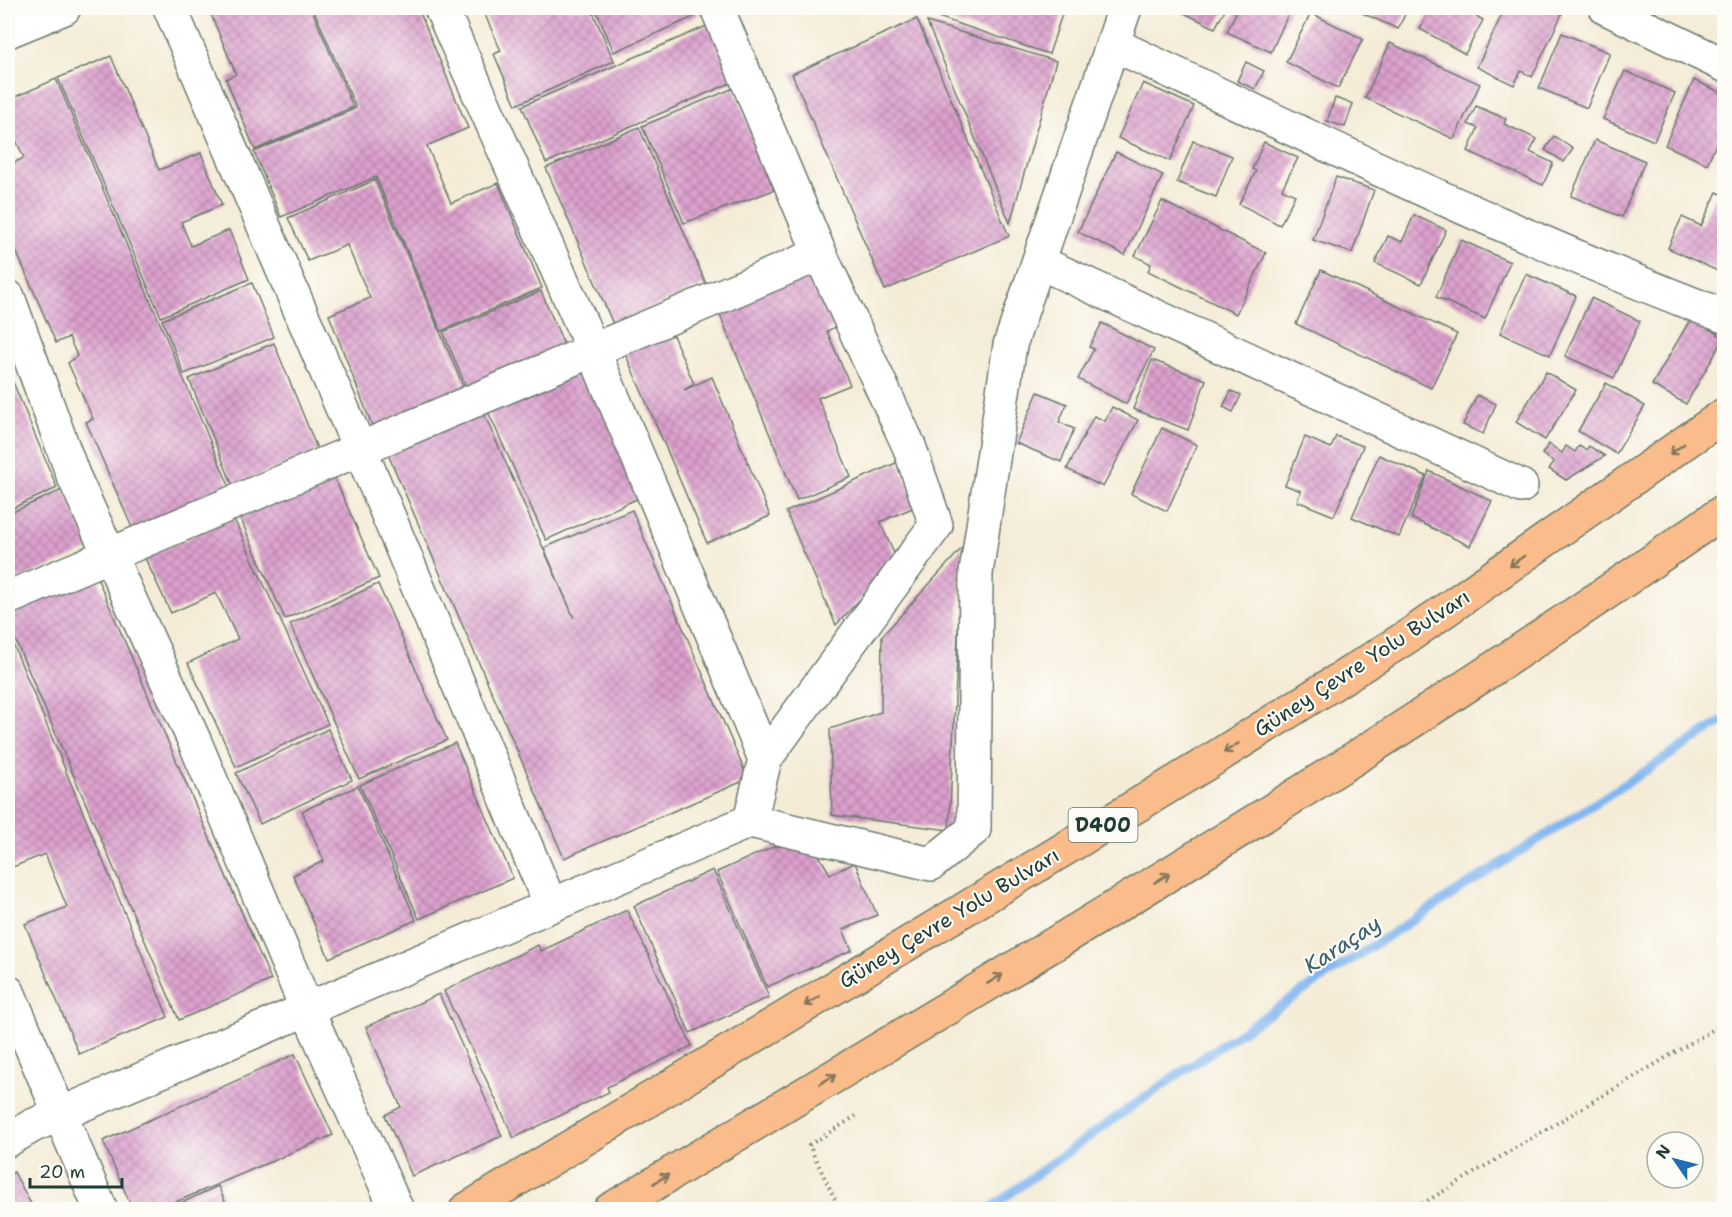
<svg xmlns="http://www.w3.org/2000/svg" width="1732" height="1217" viewBox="0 0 1732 1217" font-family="'Shantell Sans',sans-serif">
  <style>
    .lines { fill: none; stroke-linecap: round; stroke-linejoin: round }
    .stream { stroke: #81b6ef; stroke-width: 9 }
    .building { fill: url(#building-cross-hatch) }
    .minor-casing { stroke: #6a7a6d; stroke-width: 36 }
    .trunk-casing { stroke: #6a7a6d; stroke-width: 36 }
    .path { stroke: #6a7a6d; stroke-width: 4; stroke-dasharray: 1.5 4.5; stroke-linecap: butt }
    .minor { stroke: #fff; stroke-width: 33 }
    .trunk { stroke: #f9bc8a; stroke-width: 33 }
    .oneway { stroke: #81765b }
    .labels { text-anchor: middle; stroke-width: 4.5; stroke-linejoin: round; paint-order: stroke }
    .shield { fill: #fdfcf7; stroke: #62766e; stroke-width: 1.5 }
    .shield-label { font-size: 20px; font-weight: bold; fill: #1f3d34 }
    .street-label { font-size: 21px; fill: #1f3d34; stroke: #fdfcf7 }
    .water-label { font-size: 22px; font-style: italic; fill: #3c616c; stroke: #fdfcf7 }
  </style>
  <defs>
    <pattern id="building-cross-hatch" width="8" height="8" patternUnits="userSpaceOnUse" patternTransform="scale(1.5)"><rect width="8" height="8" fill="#dda0ce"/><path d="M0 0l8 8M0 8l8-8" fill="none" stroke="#b384a8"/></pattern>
  </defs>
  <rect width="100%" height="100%" fill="#fdfcf7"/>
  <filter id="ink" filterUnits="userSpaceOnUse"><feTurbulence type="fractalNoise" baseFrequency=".0167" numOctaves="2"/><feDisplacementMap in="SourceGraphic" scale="12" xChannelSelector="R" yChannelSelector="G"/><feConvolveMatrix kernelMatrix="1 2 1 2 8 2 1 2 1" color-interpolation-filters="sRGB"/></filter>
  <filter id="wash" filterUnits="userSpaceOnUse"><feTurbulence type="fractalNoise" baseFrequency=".008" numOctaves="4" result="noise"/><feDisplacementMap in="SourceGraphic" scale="24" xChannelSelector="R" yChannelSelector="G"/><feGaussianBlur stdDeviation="1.35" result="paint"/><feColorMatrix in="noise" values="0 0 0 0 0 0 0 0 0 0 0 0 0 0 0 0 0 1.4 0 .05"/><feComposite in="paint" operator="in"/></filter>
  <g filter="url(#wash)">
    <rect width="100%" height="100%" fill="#f4ecd7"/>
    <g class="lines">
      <!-- stream -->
      <path class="stream" d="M988,1210C1224,1033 1478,881 1724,720"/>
    </g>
    <g id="blocks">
      <!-- building -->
      <g class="building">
        <path d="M215,8H311L353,107L255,150L226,79L236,74L209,10Z"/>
        <path d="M313,8H418L468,128L427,146L451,203L498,183L542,288L441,331L376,177L281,217L254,152L356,108Z"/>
        <path d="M482,8H591L614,61L516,105L494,54L501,51Z"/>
        <path d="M595,8H695L698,15L614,52Z"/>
        <path d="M911,8H1064L1049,54Z"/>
        <path d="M1174,8H1226L1215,28Z"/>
        <path d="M1238,8H1291L1271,52L1227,32Z"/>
        <path d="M1351,8H1408L1398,29Z"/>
        <path d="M1431,8H1477L1473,14L1483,20L1465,54L1420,29Z"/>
        <path d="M1505,8H1547L1562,14L1532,77L1521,71L1514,85L1477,67Z"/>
        <path d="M1311,13L1363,39L1338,88L1286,62Z"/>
        <path d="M917,19L1009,236L885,290L792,74Z"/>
        <path d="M927,22L1056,61L1010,223Z"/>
        <path d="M709,25L733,82L546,163L522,106Z"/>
        <path d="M1562,33L1610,53L1587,108L1539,88Z"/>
        <path d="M1390,43L1480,84L1454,139L1365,98Z"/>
        <path d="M111,56L159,170L201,153L222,205L181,222L191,246L229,230L249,279L161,317L58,78Z"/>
        <path d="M1246,62L1264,71L1255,89L1237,81Z"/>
        <path d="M1625,71L1675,93L1654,141L1603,119Z"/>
        <path d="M56,79L230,488L133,530L86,422L93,419L68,363L77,356L69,337L56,343L8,232V165L24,158L8,122V100Z"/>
        <path d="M1694,80L1724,94V126L1707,164L1665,145Z"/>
        <path d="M1143,83L1194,106L1170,161L1118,138Z"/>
        <path d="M734,88L774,190L684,223L642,126Z"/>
        <path d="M1335,98L1353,104L1345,127L1327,121Z"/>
        <path d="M1476,106L1506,119L1504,124L1537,139L1530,152L1553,163L1543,185L1468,151L1478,128L1468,124Z"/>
        <path d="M639,127L706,284L613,324L546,168Z"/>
        <path d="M1554,136L1573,149L1564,162L1545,150Z"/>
        <path d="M1595,140L1645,161L1622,217L1571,196Z"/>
        <path d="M1193,141L1232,156L1216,197L1177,182Z"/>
        <path d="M1264,142L1298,158L1282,189L1295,195L1280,225L1239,204L1256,171L1252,169Z"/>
        <path d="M1116,152L1163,175L1125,255L1078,232Z"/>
        <path d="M1336,177L1374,190L1352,253L1313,240Z"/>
        <path d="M375,180L464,388L373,428L329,315L370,298L347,245L308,261L288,218Z"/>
        <path d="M1717,192L1724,195V274L1668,248L1682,217L1701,226Z"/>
        <path d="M1162,201L1266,253L1236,314L1148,271L1151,264L1135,256Z"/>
        <path d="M1414,215L1446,230L1421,284L1375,263L1388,236L1402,242Z"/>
        <path d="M1461,240L1510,262L1485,319L1436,297Z"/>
        <path d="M813,270L837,326L827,331L850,385L818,398L851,477L797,500L718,310Z"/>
        <path d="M1321,270L1457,334L1431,388L1296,324Z"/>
        <path d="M1526,274L1576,296L1550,355L1500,333Z"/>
        <path d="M252,283L274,337L184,374L162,320Z"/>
        <path d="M541,291L565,347L467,389L443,332Z"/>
        <path d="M1591,298L1640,321L1614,378L1565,356Z"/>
        <path d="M1691,318L1724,338L1686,404L1652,385Z"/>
        <path d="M1102,323L1154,350L1126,404L1078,379L1094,349L1089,347Z"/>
        <path d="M672,333L694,384L684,390L712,377L770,516L707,543L625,353Z"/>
        <path d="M274,343L318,451L233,486L189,379Z"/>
        <path d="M1152,360L1206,380L1188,430L1133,409Z"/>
        <path d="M582,364L641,497L546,540L486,407Z"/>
        <path d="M8,370L57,488L8,510Z"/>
        <path d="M1546,372L1576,390L1545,440L1516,422Z"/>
        <path d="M1606,383L1645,406L1616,454L1578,431Z"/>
        <path d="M1231,391L1241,395L1233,412L1223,407Z"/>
        <path d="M1038,392L1067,404L1059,422L1074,429L1061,462L1016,443Z"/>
        <path d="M1477,395L1496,404L1483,434L1463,425Z"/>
        <path d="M1112,407L1138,420L1103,487L1067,469L1094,416L1105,421Z"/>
        <path d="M482,409L574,618L544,548L632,510L748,779L564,858L387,452Z"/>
        <path d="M1162,428L1197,445L1167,511L1131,494Z"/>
        <path d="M1336,436L1363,446L1334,516L1297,501L1301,491L1285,485L1305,437L1331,448Z"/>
        <path d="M1549,444L1562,453L1566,446L1575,452L1579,446L1586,450L1589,446L1605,456L1566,480L1549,469L1554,462L1542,454Z"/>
        <path d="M1379,455L1426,476L1399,537L1352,517Z"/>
        <path d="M898,462L917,506L880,522L897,560L836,625L786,512Z"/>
        <path d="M1429,471L1492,501L1470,546L1411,518Z"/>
        <path d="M332,472L379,578L285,619L238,513Z"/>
        <path d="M64,489L90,549L8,584V514Z"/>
        <path d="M233,517L328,724L236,767L188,663L238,639L216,593L171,613L145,558Z"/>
        <path d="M962,548L949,830L832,815L830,729L881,712L882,636Z"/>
        <path d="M96,575L271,980L179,1020L8,623V613Z"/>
        <path d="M378,584L447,740L359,779L290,624Z"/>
        <path d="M8,632L168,1017L79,1054L25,924L67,907L45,854L8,869Z"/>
        <path d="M328,729L352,780L260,824L236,773Z"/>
        <path d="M455,743L513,878L419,919L360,785Z"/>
        <path d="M358,786L416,920L329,958L293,875L324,861L302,811Z"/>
        <path d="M775,846L814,847L830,874L855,863L877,915L843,930L852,950L767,987L717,872Z"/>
        <path d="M713,870L769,997L690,1033L634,906Z"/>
        <path d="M627,910L692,1046L607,1087L609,1092L514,1138L444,991L538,945L541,951Z"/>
        <path d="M439,994L502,1136L412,1176L385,1115L401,1107L366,1027Z"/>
        <path d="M295,1054L333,1135L157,1210H133L103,1141Z"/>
        <path d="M14,1172L34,1210H8V1175Z"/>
        <path d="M218,1186L229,1210H166Z"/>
      </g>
    </g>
  </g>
  <g filter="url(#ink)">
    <use href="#blocks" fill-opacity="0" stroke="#6a7a6d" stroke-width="1.5"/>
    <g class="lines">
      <defs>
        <g id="minor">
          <path d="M170,8L383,503L550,904"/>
          <path d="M441,8L593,350L765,759L750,821"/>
          <path d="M717,8L820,254L909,446L936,525L765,759"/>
          <path d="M1606,8L1724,65"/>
          <path d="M8,31L64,8"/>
          <path d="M1113,44C1315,140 1516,237 1724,316"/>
          <path d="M1039,262L1521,486"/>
          <path d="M8,297L73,475L194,740L306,1007L397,1210"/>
          <path d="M8,598L820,254"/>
          <path d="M8,992L101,1210"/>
          <path d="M8,1140L32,1126L750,821L931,864L974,829L976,573L1010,345L1125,8"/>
        </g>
        <g id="trunk">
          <path d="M466,1210L1207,763L1410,635L1724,415"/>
          <path d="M610,1210C986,985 1367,764 1724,511"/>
        </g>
      </defs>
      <!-- minor casing -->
      <use href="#minor" class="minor-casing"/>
      <!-- trunk casing -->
      <use href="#trunk" class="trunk-casing"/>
      <!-- path -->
      <g class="path">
        <path d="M840,1210L809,1145L856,1116"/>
        <path d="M1412,1210L1724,1023"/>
      </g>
      <!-- minor -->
      <use href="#minor" class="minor"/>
      <!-- trunk -->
      <use href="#trunk" class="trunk"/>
    </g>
    <!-- one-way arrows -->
    <defs><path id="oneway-shaft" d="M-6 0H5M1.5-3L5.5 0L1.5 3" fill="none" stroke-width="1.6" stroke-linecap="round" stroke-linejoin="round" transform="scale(1.5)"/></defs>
    <g class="oneway">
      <use href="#oneway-shaft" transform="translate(1677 449) rotate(145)"/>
      <use href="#oneway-shaft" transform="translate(1517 561) rotate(145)"/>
      <use href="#oneway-shaft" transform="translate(1231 748) rotate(148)"/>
      <use href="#oneway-shaft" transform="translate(1162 878) rotate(-31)"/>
      <use href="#oneway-shaft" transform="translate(995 979) rotate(-31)"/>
      <use href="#oneway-shaft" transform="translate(812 1001) rotate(149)"/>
      <use href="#oneway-shaft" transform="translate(828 1079) rotate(-31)"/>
      <use href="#oneway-shaft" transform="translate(661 1179) rotate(-31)"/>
    </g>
  </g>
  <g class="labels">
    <!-- shield labels -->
    <rect class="shield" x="1068.5" y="808" width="69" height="34" rx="4.5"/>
    <g class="shield-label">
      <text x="1103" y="832">D400</text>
    </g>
    <!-- street labels -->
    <g class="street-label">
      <text transform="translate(1362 663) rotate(-33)" y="7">Güney Çevre Yolu Bulvarı</text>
      <text transform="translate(949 918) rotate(-31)" y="7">Güney Çevre Yolu Bulvarı</text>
    </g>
    <!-- water labels -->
    <g class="water-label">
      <text transform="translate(1342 944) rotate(-33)" y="8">Karaçay</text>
    </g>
  </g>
  <!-- margin -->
  <rect width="1732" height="1217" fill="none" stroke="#fdfcf7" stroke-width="30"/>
  <!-- north arrow -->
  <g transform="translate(1675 1160) rotate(305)"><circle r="28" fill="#fdfcf7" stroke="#a4b0a9" stroke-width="1.5"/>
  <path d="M0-4.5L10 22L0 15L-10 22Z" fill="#1f6fb2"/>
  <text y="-9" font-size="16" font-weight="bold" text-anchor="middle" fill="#1f3d34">N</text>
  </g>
  <!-- scale -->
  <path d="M30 1178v9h92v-9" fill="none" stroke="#1f3d34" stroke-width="3"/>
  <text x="39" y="1178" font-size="18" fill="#1f3d34" stroke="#fdfcf7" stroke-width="4.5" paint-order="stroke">20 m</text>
</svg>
